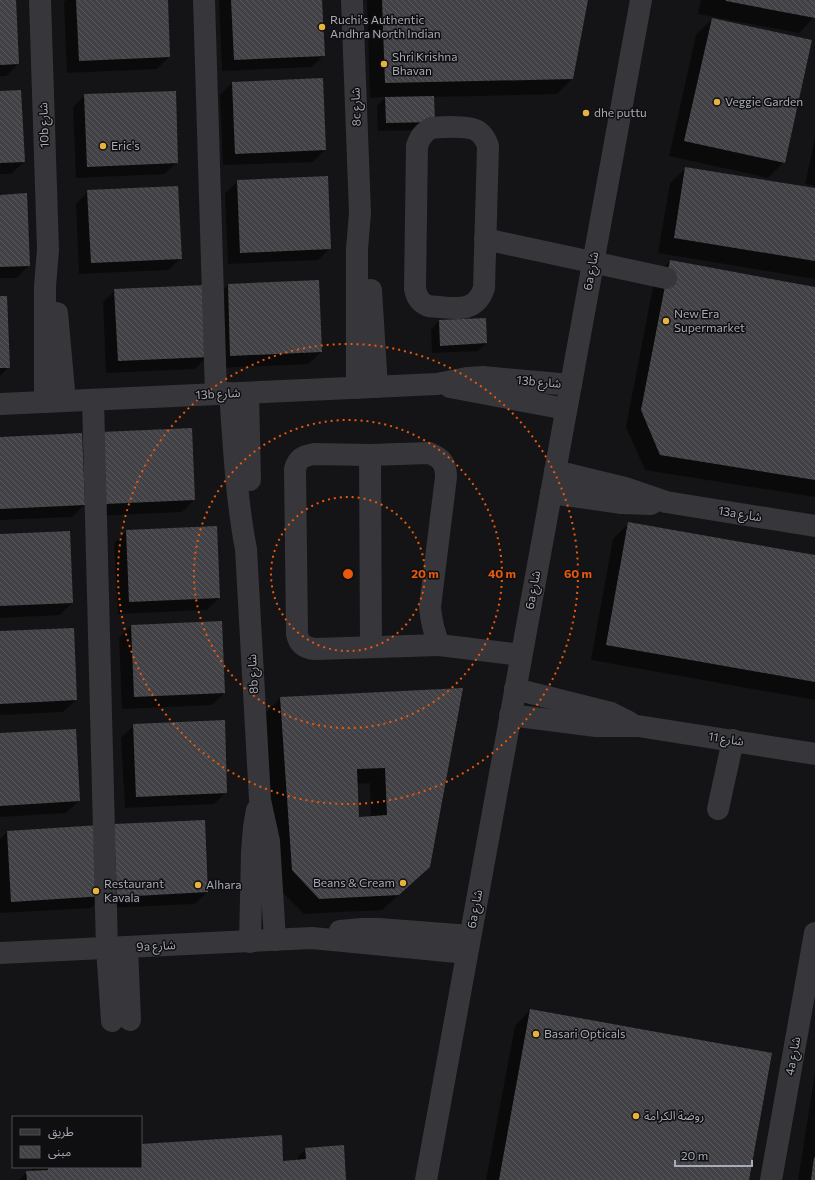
<svg xmlns="http://www.w3.org/2000/svg" width="815" height="1180" viewBox="0 0 815 1180" font-family="Commissioner,'Noto Sans Arabic',sans-serif">
  <style>
    .shadow { fill: #0007; fill-rule: evenodd }
    .building { fill: url(#building-back-hatch); fill-rule: evenodd }
    .lines { fill: none; stroke-linecap: round; stroke-linejoin: round }
    .minor { stroke: #36363b; stroke-width: 22 }
    .ring { fill: none; stroke: #e8590c; stroke-width: 2; stroke-dasharray: 2 4 }
    .poi-dot { fill: #e7b33c; stroke: #0f0f11; stroke-width: 1.5 }
    .labels { text-anchor: middle; stroke-width: 3; stroke-linejoin: round; paint-order: stroke }
    .poi-label { font-size: 12px; fill: #a7abb5; stroke: #0f0f11; text-anchor: start }
    .street-label { font-size: 12px; fill: #a7abb5; stroke: #0f0f11 }
    .centre { fill: #e8590c; stroke: #0f0f11; stroke-width: 2 }
    .ring-label { font-size: 12px; text-anchor: middle; font-weight: bold; fill: #e8590c; stroke: #0f0f11; stroke-width: 3; stroke-linejoin: round; paint-order: stroke }
  </style>
  <defs>
    <pattern id="building-back-hatch" width="6" height="6" patternUnits="userSpaceOnUse"><rect width="6" height="6" fill="#414146"/><path d="M-1 5l2 2M0 0l6 6M5-1l2 2" fill="none" stroke="#5a5a5e"/></pattern>
  </defs>
  <rect width="100%" height="100%" fill="#141416"/>
  <!-- shadow -->
  <g class="shadow">
    <path d="M0,0H14L18,64L6,76H0Z"/>
    <path d="M66,0H167L169,57L157,69L67,73L64,2Z"/>
    <path d="M219,0H321L324,55L312,67L222,71Z"/>
    <path d="M367,0H587L572,79L557,94L433,97L425,130L378,131L377,106L386,97L370,98Z"/>
    <path d="M701,0H815V15L814,17L799,33L698,14Z"/>
    <path d="M712,19L784,162L768,178L669,156L696,35Z"/>
    <path d="M232,83L325,150L313,162L223,165L220,95Z"/>
    <path d="M0,92L24,162L11,174H0Z"/>
    <path d="M85,95L177,162L165,174L76,178L73,107Z"/>
    <path d="M815,139V186L805,184Z"/>
    <path d="M686,168L815,189V279L658,253L670,183Z"/>
    <path d="M238,181L330,248L318,260L228,264L225,193Z"/>
    <path d="M88,191L181,258L168,270L79,274L76,204Z"/>
    <path d="M0,196L29,265L17,278H0Z"/>
    <path d="M670,261L815,288V497L645,470L626,427L655,276Z"/>
    <path d="M228,285L321,352L309,364L219,368L216,297Z"/>
    <path d="M115,290L208,356L195,369L106,373L103,302Z"/>
    <path d="M0,297L9,367L0,376Z"/>
    <path d="M439,321L486,343L478,351L432,353L431,329Z"/>
    <path d="M0,438L84,505L72,517L0,520Z"/>
    <path d="M89,445L194,500L182,512L92,516Z"/>
    <path d="M629,523L815,556V700L591,660L613,539Z"/>
    <path d="M127,531L219,598L207,610L118,614L114,543Z"/>
    <path d="M0,535L72,603L60,615L0,618Z"/>
    <path d="M221,622L224,693L212,705L122,709L119,638L131,626Z"/>
    <path d="M0,632L76,700L63,712L0,715Z"/>
    <path d="M462,689L430,866L414,882L382,910L304,914L276,886L265,714L280,698ZM370,783L371,817L358,818L357,784Z"/>
    <path d="M134,725L226,792L214,804L125,808L121,738Z"/>
    <path d="M0,734L79,801L66,813L0,817Z"/>
    <path d="M204,821L207,892L195,904L105,908L104,894L91,908L0,913V839L7,832Z"/>
    <path d="M530,1010L748,1180H486L515,1026Z"/>
    <path d="M815,1073V1180H798Z"/>
    <path d="M141,1145L283,1162L298,1161V1157L306,1149L345,1180H19L27,1172H32V1167H141Z"/>
  </g>
  <!-- building -->
  <g class="building">
    <path d="M0,0H16L19,64L0,65Z"/>
    <path d="M76,0H168L170,57L79,61Z"/>
    <path d="M231,0H322L325,56L234,60Z"/>
    <path d="M382,0H588L573,79L385,83Z"/>
    <path d="M726,0H815V18L726,1Z"/>
    <path d="M712,18L812,40L785,163L684,141Z"/>
    <path d="M323,78L326,150L235,154L232,82Z"/>
    <path d="M21,90L25,162L0,163V91Z"/>
    <path d="M176,91L178,163L87,167L84,94Z"/>
    <path d="M434,96L435,122L386,123L385,97Z"/>
    <path d="M685,167L815,188V261L674,238Z"/>
    <path d="M328,176L331,249L240,253L237,180Z"/>
    <path d="M178,186L182,259L91,263L87,190Z"/>
    <path d="M27,193L30,266L0,267V195Z"/>
    <path d="M670,260L815,287V480L660,455L641,410Z"/>
    <path d="M319,280L322,352L230,356L228,284Z"/>
    <path d="M206,285L209,357L118,361L114,289Z"/>
    <path d="M0,296H7L10,368H0Z"/>
    <path d="M486,318L487,343L440,346L439,320Z"/>
    <path d="M192,428L195,500L104,504L101,432Z"/>
    <path d="M82,433L85,505L0,509V437Z"/>
    <path d="M628,522L815,555V682L606,645Z"/>
    <path d="M217,526L220,598L129,602L126,530Z"/>
    <path d="M70,531L73,603L0,606V534Z"/>
    <path d="M222,621L225,693L134,697L131,625Z"/>
    <path d="M74,628L77,700L0,704V631Z"/>
    <path d="M463,688L430,867L399,895L319,899L292,870L280,697ZM385,768L387,815L359,817L357,769Z"/>
    <path d="M225,720L227,793L136,797L133,724Z"/>
    <path d="M76,729L80,801L0,806V733Z"/>
    <path d="M205,820L208,892L117,897L114,824Z"/>
    <path d="M100,825L104,896L11,902L7,831Z"/>
    <path d="M530,1009L772,1053L749,1180H499Z"/>
    <path d="M282,1135L283,1161L306,1159L305,1148L344,1145L346,1180H27L26,1171L48,1170V1167H141V1144Z"/>
    <path d="M814,1157L815,1158V1180H811Z"/>
  </g>
  <g class="lines">
    <!-- minor -->
    <g class="minor">
      <path d="M40,0L48,250L45,286V402"/>
      <path d="M204,0L216,394"/>
      <path d="M352,0L360,213L357,249V388"/>
      <path d="M431,128C443,127 470,125 479,132C484,136 486,140 488,146L484,288C475,316 451,307 428,306C420,302 417,298 415,289L417,146C420,137 423,133 431,128Z"/>
      <path d="M485,239L666,278"/>
      <path d="M371,290L377,387"/>
      <path d="M57,313L65,401"/>
      <path d="M450,387L566,409"/>
      <path d="M230,393C234,445 236,498 246,549L260,800L269,841L275,940"/>
      <path d="M248,393L250,480"/>
      <path d="M93,400L107,948L112,1021"/>
      <path d="M0,404L437,384L467,378L483,377L571,385"/>
      <path d="M429,453C442,458 446,464 446,477L430,607C431,621 434,632 439,645L315,649C305,648 299,644 297,634L295,469C298,458 303,456 314,454L370,455Z"/>
      <path d="M370,455L371,647"/>
      <path d="M555,471L625,488L666,502L815,526"/>
      <path d="M551,493L622,503L651,504"/>
      <path d="M439,645L521,655"/>
      <path d="M515,689L611,713L629,722"/>
      <path d="M510,715L596,726H638L815,754"/>
      <path d="M718,809L733,740"/>
      <path d="M340,931L362,929H379L470,936"/>
      <path d="M250,942L252,852L254,827L257,810"/>
      <path d="M127,947L130,1020"/>
      <path d="M0,953L312,938L467,953"/>
      <path d="M426,1180L641,0"/>
      <path d="M771,1180L815,933"/>
    </g>
  </g>
  <!-- distance rings -->
  <g class="ring">
    <circle cx="348" cy="574" r="77"/>
    <circle cx="348" cy="574" r="154"/>
    <circle cx="348" cy="574" r="230"/>
  </g>
  <!-- markers -->
  <g class="poi-dot">
    <circle cx="322" cy="27" r="4"/>
    <circle cx="384" cy="64" r="4"/>
    <circle cx="717" cy="102" r="4"/>
    <circle cx="586" cy="113" r="4"/>
    <circle cx="103" cy="146" r="4"/>
    <circle cx="666" cy="321" r="4"/>
    <circle cx="403" cy="883" r="4"/>
    <circle cx="198" cy="885" r="4"/>
    <circle cx="96" cy="891" r="4"/>
    <circle cx="536" cy="1034" r="4"/>
    <circle cx="636" cy="1116" r="4"/>
  </g>
  <g class="labels">
    <!-- poi labels -->
    <g class="poi-label">
      <text x="330" y="24">Ruchi's Authentic<tspan x="330" dy="14">Andhra North Indian</tspan></text>
      <text x="392" y="61">Shri Krishna<tspan x="392" dy="14">Bhavan</tspan></text>
      <text x="725" y="106">Veggie Garden</text>
      <text x="594" y="117">dhe puttu</text>
      <text x="111" y="150">Eric's</text>
      <text x="674" y="318">New Era<tspan x="674" dy="14">Supermarket</tspan></text>
      <text x="395" y="887" text-anchor="end">Beans &amp; Cream</text>
      <text x="104" y="888">Restaurant<tspan x="104" dy="14">Kavala</tspan></text>
      <text x="206" y="889">Alhara</text>
      <text x="544" y="1038">Basari Opticals</text>
      <text x="644" y="1120">روضة الكرامة</text>
    </g>
    <!-- street labels -->
    <g class="street-label">
      <text transform="translate(356 107) rotate(-92)" y="4">8c شارع</text>
      <text transform="translate(44 125) rotate(-92)" y="4">10b شارع</text>
      <text transform="translate(591 271) rotate(-80)" y="4">6a شارع</text>
      <text transform="translate(539 382) rotate(5)" y="4">13b شارع</text>
      <text transform="translate(218 394) rotate(-3)" y="4">13b شارع</text>
      <text transform="translate(740 514) rotate(9)" y="4">13a شارع</text>
      <text transform="translate(533 590) rotate(-80)" y="4">6a شارع</text>
      <text transform="translate(253 674) rotate(-93)" y="4">8b شارع</text>
      <text transform="translate(726 739) rotate(9)" y="4">شارع 11</text>
      <text transform="translate(475 909) rotate(-80)" y="4">6a شارع</text>
      <text transform="translate(156 946) rotate(-3)" y="4">9a شارع</text>
      <text transform="translate(793 1056) rotate(-80)" y="4">4a شارع</text>
    </g>
  </g>
  <circle cx="348" cy="574" r="6" class="centre"/>
  <g class="ring-label">
    <text x="425" y="578">20 m</text>
    <text x="502" y="578">40 m</text>
    <text x="578" y="578">60 m</text>
  </g>
  <!-- legend -->
  <rect x="12" y="1116" width="130" height="52" fill="#0f0f11" stroke="#4c4d53"/>
  <rect x="20" y="1129" width="20" height="6" fill="#36363b" stroke="#4c4d53"/>
  <text x="48" y="1136" font-size="12" fill="#a7abb5">طريق</text>
  <rect x="20" y="1146" width="20" height="12" fill="url(#building-back-hatch)" stroke="#4c4d53"/>
  <text x="48" y="1156" font-size="12" fill="#a7abb5">مبنى</text>
  <!-- scale -->
  <path d="M675 1160v6h77v-6" fill="none" stroke="#a7abb5" stroke-width="2"/>
  <text x="681" y="1160" font-size="12" fill="#a7abb5" stroke="#0f0f11" stroke-width="3" paint-order="stroke">20 m</text>
</svg>
